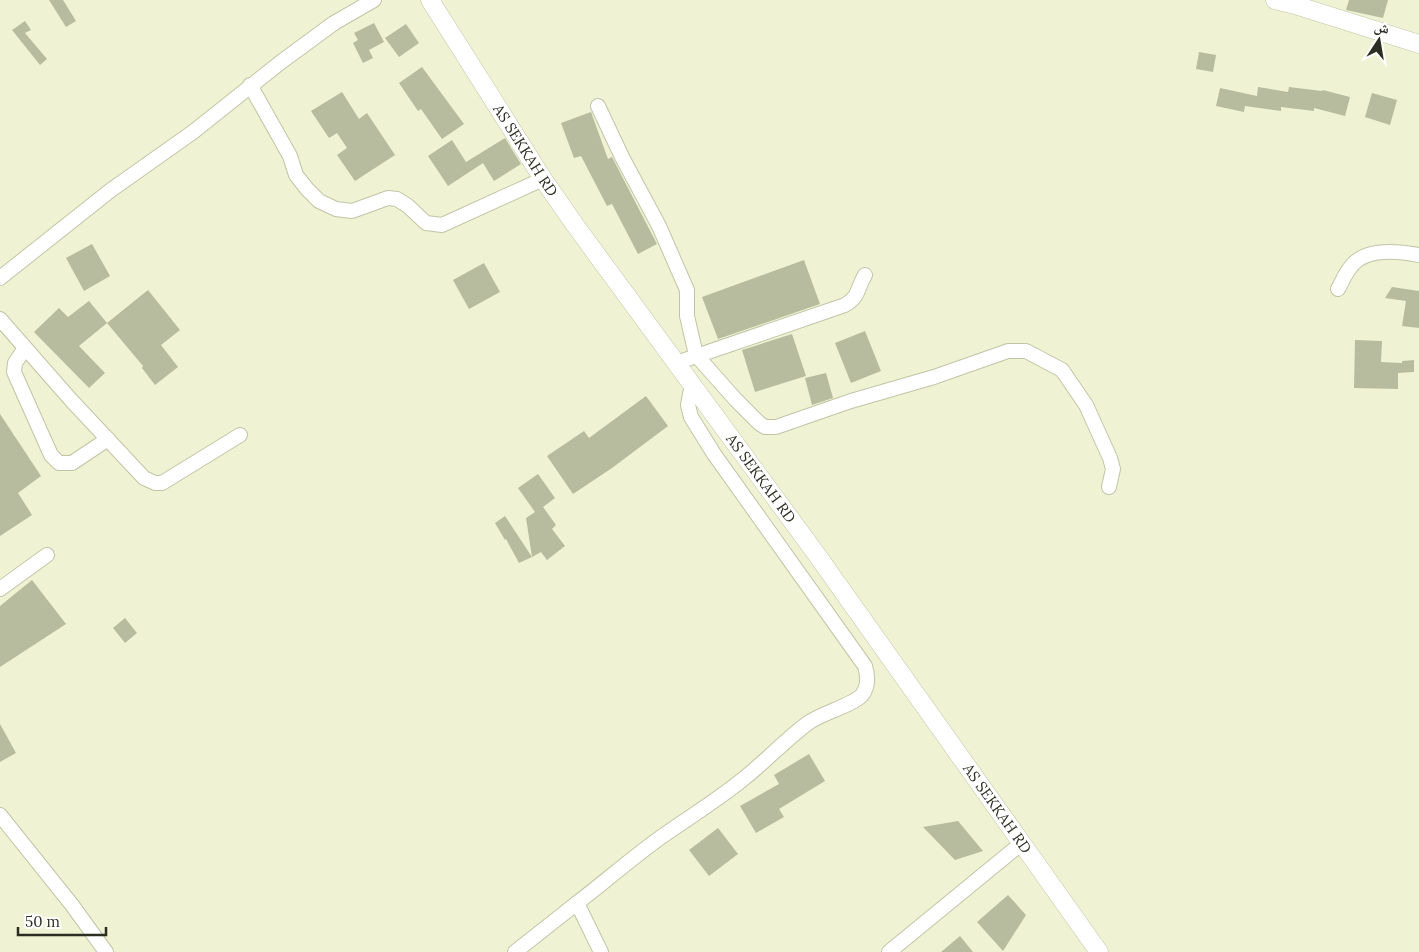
<svg xmlns="http://www.w3.org/2000/svg" width="1419" height="952" viewBox="0 0 1419 952" font-family="Lora,'Noto Naskh Arabic',serif">
  <style>
    .building { fill: #b8bc9e }
    .lines { fill: none; stroke-linecap: round; stroke-linejoin: round }
    .minor-casing { stroke: #c1c5a6; stroke-width: 16 }
    .major-casing { stroke: #c1c5a6; stroke-width: 19 }
    .minor { stroke: #fff; stroke-width: 14 }
    .major { stroke: #fff; stroke-width: 18 }
    .labels { text-anchor: middle; stroke-width: 5; stroke-linejoin: round; paint-order: stroke }
    .street-label { font-size: 15px; fill: #2c2e22; stroke: #fff }
  </style>
  <rect width="100%" height="100%" fill="#eff3d3"/>
  <!-- building -->
  <g class="building">
    <path d="M49,0H63L76,21L66,27Z"/>
    <path d="M1349,0H1388L1383,18L1346,10Z"/>
    <path d="M25,21L31,30L25,33L47,59L40,65L12,30Z"/>
    <path d="M374,23L384,42L369,50L373,58L363,63L353,43L358,40L354,33Z"/>
    <path d="M406,24L419,43L399,57L385,38Z"/>
    <path d="M1199,52L1216,55L1213,72L1196,69Z"/>
    <path d="M422,67L464,124L442,139L421,109L418,111L399,83Z"/>
    <path d="M1258,87L1288,92L1289,87L1322,91L1323,90L1350,97L1345,116L1314,108V111L1281,107V111L1245,106L1244,112L1216,106L1220,88L1257,96Z"/>
    <path d="M342,92L359,119L367,113L395,155L355,181L337,155L347,148L337,133L329,138L311,111Z"/>
    <path d="M1372,93L1397,100L1390,125L1365,117Z"/>
    <path d="M591,112L608,159L612,157L657,244L638,254L612,204L607,206L581,156L574,158L561,123Z"/>
    <path d="M505,138L521,164L494,181L483,163L448,186L428,156L452,140L466,162Z"/>
    <path d="M92,244L110,276L84,291L66,258Z"/>
    <path d="M804,260L820,304L718,339L702,297Z"/>
    <path d="M484,263L500,292L469,309L453,280Z"/>
    <path d="M1392,287L1419,291V328L1402,326L1406,301L1385,298Z"/>
    <path d="M148,290L180,330L161,345L178,367L155,385L142,368L143,366L107,323Z"/>
    <path d="M89,301L107,323L79,346L105,373L89,388L34,332L59,308L68,317Z"/>
    <path d="M865,331L881,371L851,383L835,343Z"/>
    <path d="M792,334L806,376L755,392L742,350Z"/>
    <path d="M1355,340L1382,341L1381,362L1402,363V361L1414,360V372L1398,373V389L1354,388Z"/>
    <path d="M826,373L833,398L812,405L805,378Z"/>
    <path d="M646,396L668,426L612,468L573,494L547,456L584,431L589,438Z"/>
    <path d="M0,414L41,476L18,493L32,515L0,536Z"/>
    <path d="M538,474L555,498L543,507L556,525L552,529L565,546L547,560L541,552L532,557L526,518L535,512L518,488Z"/>
    <path d="M505,516L532,557L519,563L506,539L505,540L495,523Z"/>
    <path d="M32,580L66,624L0,667V606Z"/>
    <path d="M125,618L137,633L125,643L113,628Z"/>
    <path d="M0,724L16,753L0,762Z"/>
    <path d="M809,754L825,781L779,809L784,817L756,833L740,806L779,784L774,775Z"/>
    <path d="M958,821L983,851L955,860L923,827Z"/>
    <path d="M718,828L738,854L709,876L689,850Z"/>
    <path d="M1008,895L1026,915L1003,951L977,922Z"/>
    <path d="M960,936L973,952H941Z"/>
  </g>
  <g class="lines">
    <defs>
      <g id="minor">
        <path d="M250,85L290,156L296,175L307,189L319,201L336,209L352,211L388,198L397,199L408,206L426,223L442,225L543,179"/>
        <path d="M598,106L622,157L659,226L687,290V316L696,355L736,400L759,423L765,427H776L851,401L934,377L1008,351H1026L1062,370L1086,405L1110,458L1113,469L1109,487"/>
        <path d="M0,278L111,190L193,132L281,62L334,23L374,0"/>
        <path d="M1338,289C1342,282 1345,274 1350,268C1364,247 1398,251 1419,255"/>
        <path d="M0,319L71,400L144,478L155,483H162L240,435"/>
        <path d="M25,348L15,363L14,372L51,455L59,463H72L108,439"/>
        <path d="M676,363L845,305C860,296 857,288 865,275"/>
        <path d="M0,589L47,555"/>
        <path d="M0,815L72,905L106,952"/>
        <path d="M577,903C606,881 634,856 664,835C690,817 717,800 742,780C765,762 785,740 808,723C822,713 853,705 862,695C869,686 868,676 865,666L714,454L691,417L688,405L692,384"/>
        <path d="M515,952L577,903L601,952"/>
        <path d="M889,952L1022,843"/>
      </g>
      <g id="major">
        <path id="s1" d="M430,0L543,179L575,225L817,555L1099,952"/>
        <path d="M1275,0L1295,5L1419,44"/>
      </g>
    </defs>
    <!-- minor casing -->
    <use href="#minor" class="minor-casing"/>
    <!-- major casing -->
    <use href="#major" class="major-casing"/>
    <!-- minor -->
    <use href="#minor" class="minor"/>
    <!-- major -->
    <use href="#major" class="major"/>
  </g>
  <g class="labels">
    <!-- street labels -->
    <g class="street-label">
      <text dy="5" stroke="none"><textPath href="#s1" startOffset="178">AS SEKKAH RD</textPath></text>
      <text dy="5" stroke="none"><textPath href="#s1" startOffset="582">AS SEKKAH RD</textPath></text>
      <text dy="5" stroke="none"><textPath href="#s1" startOffset="988">AS SEKKAH RD</textPath></text>
    </g>
  </g>
  <!-- north arrow -->
  <g transform="translate(1379 40) rotate(12)" stroke="#ffffff" stroke-width="4" paint-order="stroke">
  <path d="M0-4L9 19L0 12L-9 19Z" fill="#2c2e22"/>
  <text y="-8" font-size="14" font-weight="bold" text-anchor="middle" fill="#2c2e22">ش</text>
  </g>
  <!-- scale -->
  <path d="M18 927v8h88v-8" fill="none" stroke="#2c2e22" stroke-width="2.5"/>
  <text x="25" y="927" font-size="15" fill="#2c2e22" stroke="#ffffff" stroke-width="4" paint-order="stroke">50 m</text>
</svg>
